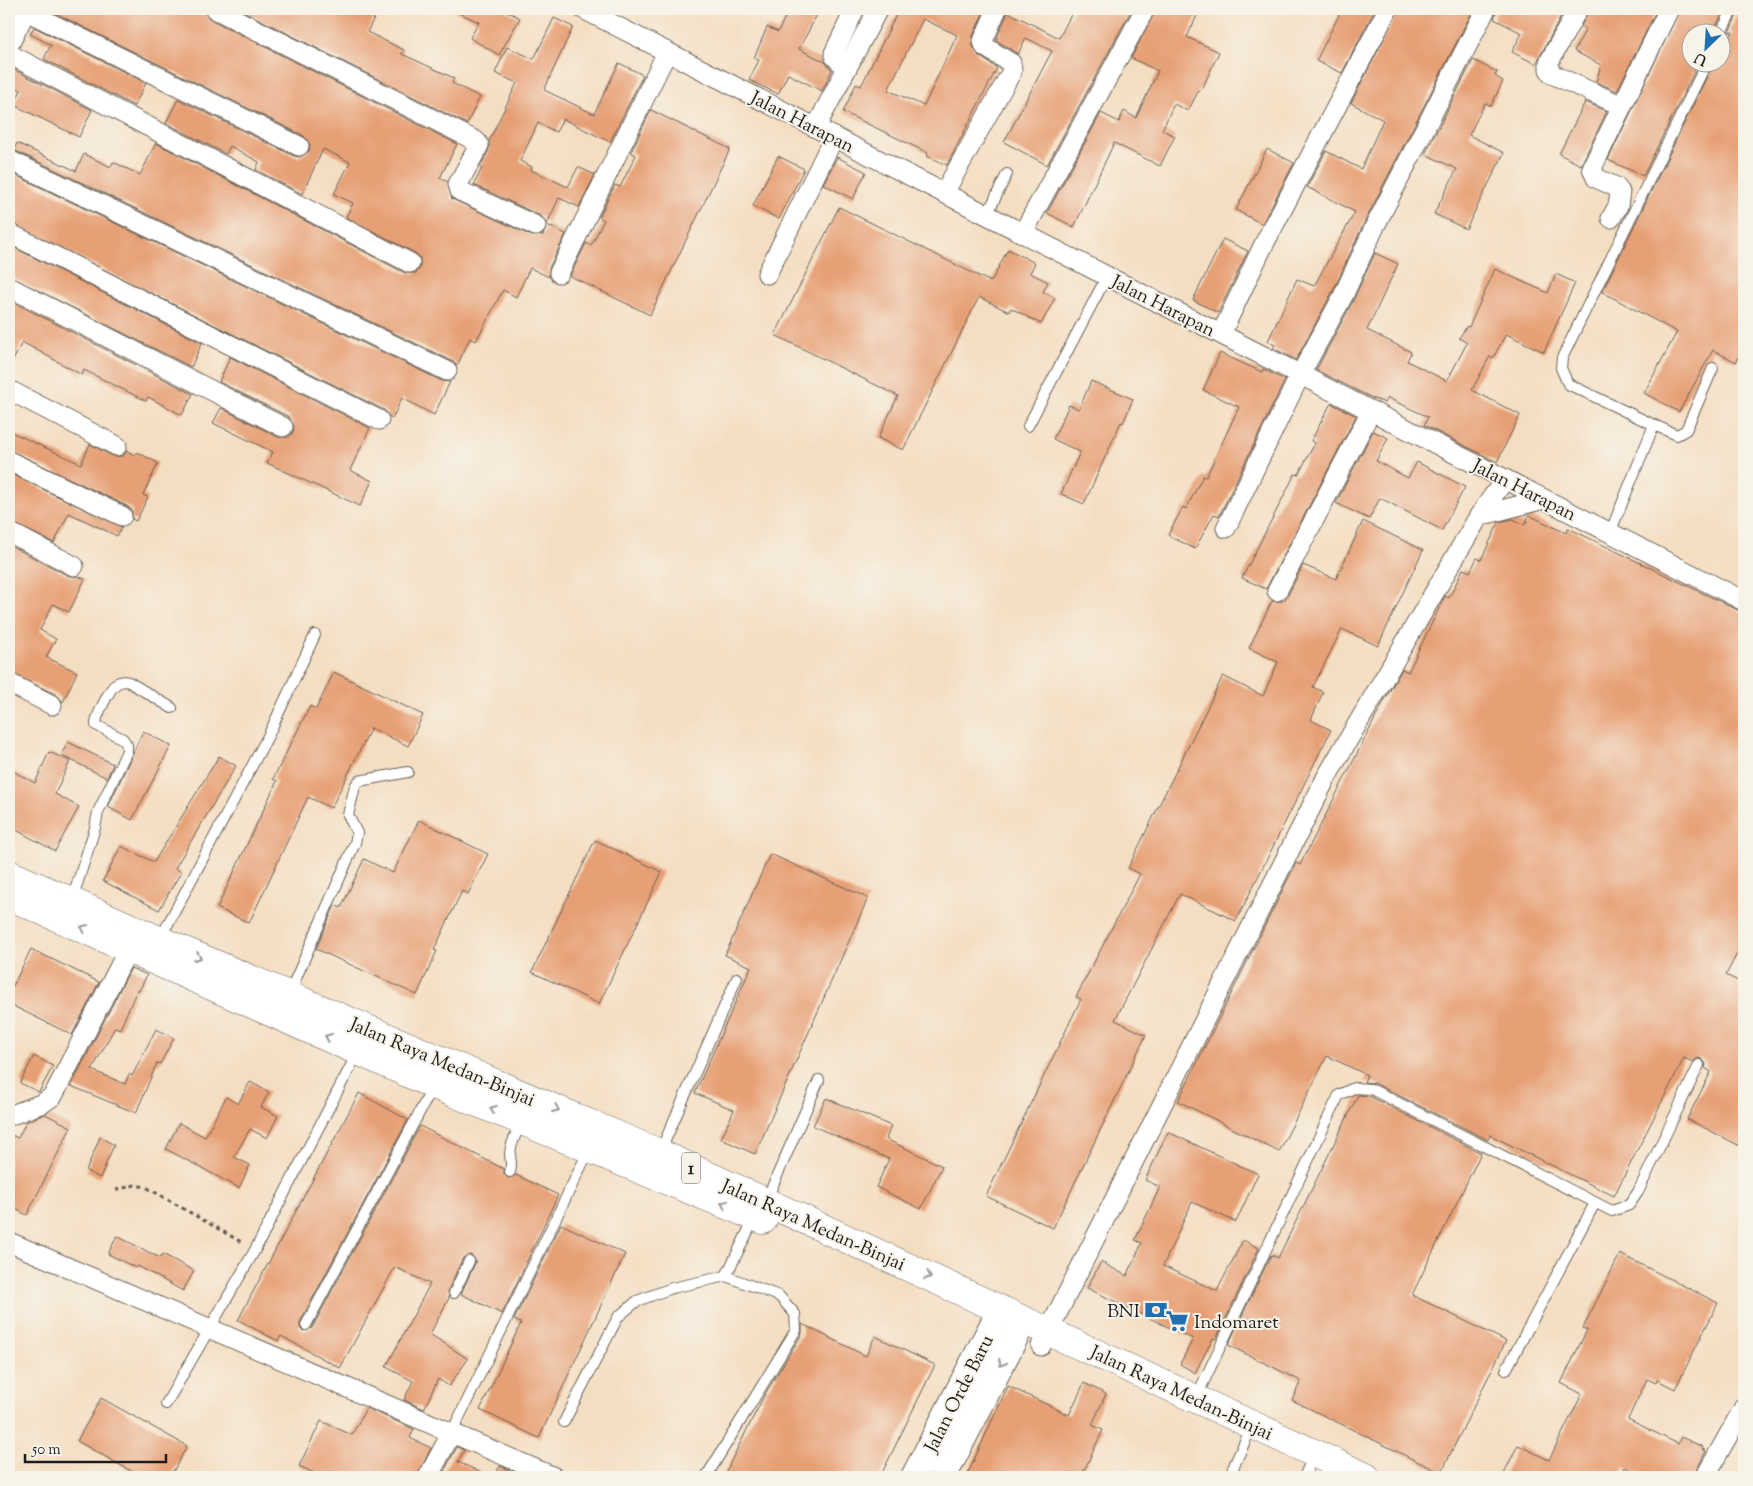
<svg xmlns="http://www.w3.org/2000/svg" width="1753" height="1486" viewBox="0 0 1753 1486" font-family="'Sorts Mill Goudy',serif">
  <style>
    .building { fill: #e7a076; fill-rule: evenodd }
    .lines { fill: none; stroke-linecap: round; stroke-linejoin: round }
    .service-casing { stroke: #686056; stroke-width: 12 }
    .minor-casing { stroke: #686056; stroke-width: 21 }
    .secondary-casing { stroke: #686056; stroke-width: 28 }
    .trunk-casing { stroke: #686056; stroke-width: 29 }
    .path { stroke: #686056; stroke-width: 3; stroke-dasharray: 4 4; stroke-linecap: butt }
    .service { stroke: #fff; stroke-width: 10 }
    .minor { stroke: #fff; stroke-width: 19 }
    .secondary { stroke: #fff; stroke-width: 26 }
    .trunk { stroke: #fff; stroke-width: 28 }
    .oneway { stroke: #999 }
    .labels { text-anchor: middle; stroke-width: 4; stroke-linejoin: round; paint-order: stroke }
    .shield { fill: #f7f3e8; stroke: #5e5c59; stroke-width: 1 }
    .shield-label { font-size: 18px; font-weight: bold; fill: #1c1c1c }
    .street-label { font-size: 19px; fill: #1c1c1c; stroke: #f7f3e8 }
    .poi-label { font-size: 19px; fill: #1c1c1c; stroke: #f7f3e8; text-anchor: end }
  </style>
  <rect width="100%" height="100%" fill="#f7f3e8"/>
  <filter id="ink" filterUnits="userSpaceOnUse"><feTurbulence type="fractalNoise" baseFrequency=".02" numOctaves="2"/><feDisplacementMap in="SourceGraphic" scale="10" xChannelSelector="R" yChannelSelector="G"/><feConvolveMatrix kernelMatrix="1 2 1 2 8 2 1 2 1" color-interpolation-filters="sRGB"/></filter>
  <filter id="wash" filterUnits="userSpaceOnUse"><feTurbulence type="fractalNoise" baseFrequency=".0096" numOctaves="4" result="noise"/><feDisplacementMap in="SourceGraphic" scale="20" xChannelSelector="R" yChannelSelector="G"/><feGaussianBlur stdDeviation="1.12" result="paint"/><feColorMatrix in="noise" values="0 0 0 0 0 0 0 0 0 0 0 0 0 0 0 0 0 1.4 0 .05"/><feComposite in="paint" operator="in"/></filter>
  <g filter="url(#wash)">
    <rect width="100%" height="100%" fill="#f4dec2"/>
    <g id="blocks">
      <!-- building -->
      <g class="building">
        <path d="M47,9H201L210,19L457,144L440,178L448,182L452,199L532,236L543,235L547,225L566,234L549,268V277L530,268L516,297L503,290L476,341L470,338L457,366L452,361L14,150L17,143L76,171L84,154L111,167L113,162L140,175L156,143L405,273H416L420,268V257L415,253L346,217L353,203L334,194L350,162L323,149L302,194L256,170L259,162L230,146L226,154L166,123L178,99L294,156L300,157L309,151L310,145L304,136Z"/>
        <path d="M239,9H379L367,32L404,50L402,54L454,78L452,83L480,97L467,124Z"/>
        <path d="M450,9H503L520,18L499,55L470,38L479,22Z"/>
        <path d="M789,9H820L799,49L825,62L832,70L822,91L788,74L778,94L749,80L759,60L754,58L767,27L778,32Z"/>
        <path d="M899,9H985L973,36L972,45L979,56L997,68L947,165L927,156L928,153L843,112L856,84L861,86ZM923,19L957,35L924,106L888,90Z"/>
        <path d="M1074,9H1132L1047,165L1004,142L1052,51L1026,38L1018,54L996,40L1008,12L1059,38Z"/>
        <path d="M1156,9H1200L1187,37L1219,52L1201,91L1199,90L1188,111L1174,104L1162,130L1175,136L1160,166L1114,143L1074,227L1047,213L1101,113L1119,122L1124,111L1136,118L1158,71L1131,58Z"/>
        <path d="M1342,9H1375L1342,73L1316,61Z"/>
        <path d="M1399,9H1459L1471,14L1365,221L1333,291L1296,360L1273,348L1275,345L1268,341L1297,279L1314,286L1355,212L1307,187L1326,151L1361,169L1383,120L1351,103Z"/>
        <path d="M1497,9H1565L1536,64L1512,52L1522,33L1494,19Z"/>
        <path d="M1589,9H1657L1617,91L1596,82L1601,65L1574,51L1586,29L1581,26Z"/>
        <path d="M1680,9H1725L1713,32H1690V62H1699L1643,176L1608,160Z"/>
        <path d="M1740,9H1744V347L1736,362L1713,350L1679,412L1644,393L1677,332L1602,292L1714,62H1720V56L1733,32H1729Z"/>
        <path d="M554,18L573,27L544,90L594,114L619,63L643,75L610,142L563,119L556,132L538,123L520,161L532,167L531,170L568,187L578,167L595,175L579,207L559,198L547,224L541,216L474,185L482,168L480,167L489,150V141L517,83L495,73L507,47L534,59Z"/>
        <path d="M34,27L146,83L134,106L44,59L51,45L30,34Z"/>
        <path d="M1473,60L1497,72L1495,76L1503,81L1491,106L1485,103L1469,135L1504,153L1466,229L1434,214L1457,169L1425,154Z"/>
        <path d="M9,67L92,110L79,137L14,105L21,90L9,84Z"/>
        <path d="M1585,102L1607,111L1581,165L1559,154Z"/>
        <path d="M651,110L730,149L650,315L570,276L586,243L591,246L604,220L599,217L615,185L620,187L636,155L631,152Z"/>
        <path d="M1267,149L1294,163L1262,224L1236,210Z"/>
        <path d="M778,156L804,169L779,219L753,206Z"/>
        <path d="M837,157L866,172L853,199L823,184Z"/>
        <path d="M9,172L442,381L450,382L434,415L402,398L392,419L384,410L9,222Z"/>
        <path d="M839,207L991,282L1008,249L1035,263L1030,273L1048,282L1043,292L1055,298L1041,324L1011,308L1009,312L979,297L903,450L878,438L898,396L775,335Z"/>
        <path d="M1223,239L1248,251L1218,313L1193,300Z"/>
        <path d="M9,245L202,343L191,367L9,276Z"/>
        <path d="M1375,253L1398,264L1367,330L1411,352L1407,361L1447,381L1467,343L1459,338L1467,326L1469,327L1495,269L1548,293L1556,274L1575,283L1544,352L1506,334L1493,358L1490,356L1472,390L1520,415L1497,462L1424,425L1428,417L1388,398L1385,403L1372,398L1316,370L1353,301Z"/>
        <path d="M9,300L193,394L182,415L148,397L146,401L84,370L82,375L22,342L9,369Z"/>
        <path d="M1220,353L1262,372L1263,369L1285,380L1219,516L1214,514L1195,549L1168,535L1183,507L1186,509L1203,476L1206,477L1239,407L1203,390Z"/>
        <path d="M230,357L370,428L350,470L372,481L360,506L267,463L273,452L213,423L221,408L278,437H289L293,432L294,426L289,417L219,382Z"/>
        <path d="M1091,381L1133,399L1123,423L1121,422L1084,504L1061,494L1080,452L1053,439L1069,405L1079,409Z"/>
        <path d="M1331,403L1356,416L1266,589L1242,578L1295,474L1298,475L1315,443L1311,441Z"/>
        <path d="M9,431L81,464L90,444L112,456H123L127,451L135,455L137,452L158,463L143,495L148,497L136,521L132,519V510L127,506L9,450Z"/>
        <path d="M1373,431L1388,438L1376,461L1408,478L1417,462L1465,487L1442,530L1380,498L1369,519L1336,503Z"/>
        <path d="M9,473L122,527L117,536L69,513L54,543L9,521Z"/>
        <path d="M1529,515L1566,533L1568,528L1744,613V940L1726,975L1744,984V1148L1687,1119L1711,1072L1705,1068L1706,1064L1702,1059L1698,1058L1693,1062L1684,1058L1614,1196L1490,1135L1488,1140L1374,1083L1364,1082L1367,1075L1327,1056L1279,1152L1178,1101L1296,863L1300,865L1382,705L1402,669L1408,672L1445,596L1449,598L1463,569L1470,572L1477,558L1481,560L1499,522L1513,519L1525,525Z"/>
        <path d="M1363,521L1423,550L1378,646L1342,629L1313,687L1323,692L1311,720L1331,730L1236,921L1180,894L1115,1020L1146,1035L1053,1228L986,1196L1081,999L1076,997L1140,874L1128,868L1223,676L1263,696L1278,662L1249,648L1272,601H1283L1287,597L1303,565L1336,579Z"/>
        <path d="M9,545L69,576H78L85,579L69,612L53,604L40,630L56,639L46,657L77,672L63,702L57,695L9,672Z"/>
        <path d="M334,672L423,715L408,746L371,728L331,808L308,797L249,923L217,908L277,781L273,779L310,706L316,709Z"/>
        <path d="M143,731L171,746L132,820L108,807Z"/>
        <path d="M68,742L113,764L107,778L61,755Z"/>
        <path d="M49,752L70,761L55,794L79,807L55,851L9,826V769L35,783Z"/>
        <path d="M219,756L236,766L175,868L181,872L159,910L103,881L121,846L154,862Z"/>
        <path d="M419,820L488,854L468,894L462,891L434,950L437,951L417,995L316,949L335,905L341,908L364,859L393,873Z"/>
        <path d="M595,840L662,872L599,1004L532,972Z"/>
        <path d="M770,854L868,898L755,1154L721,1139L734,1110L695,1093L751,967L725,955Z"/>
        <path d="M31,949L99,982L72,1035L9,1004V994Z"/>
        <path d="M131,968L147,975L139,991L137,990L120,1029L115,1027L92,1070L125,1084L129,1074L132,1076L156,1029L174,1038L160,1064L157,1063L136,1113L71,1086Z"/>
        <path d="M34,1056L53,1066L39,1092L20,1083Z"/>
        <path d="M250,1082L269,1092L261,1107L278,1116L267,1138L250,1129L234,1157L250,1165L239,1188L166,1149L179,1123L205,1137L226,1097L238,1104Z"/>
        <path d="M359,1093L408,1120L300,1322V1328L303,1331L312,1328L420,1126L504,1169V1174L508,1178L516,1175L558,1195L502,1314L461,1294L476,1261L471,1255L463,1258L448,1290L449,1298L430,1334L468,1359L449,1386L438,1379L424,1409L404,1400L413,1381L386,1367L430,1284L395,1267L340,1368L281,1336L278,1341L238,1320Z"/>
        <path d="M1358,1095L1369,1096L1481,1153L1412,1295L1506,1341L1441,1473L1292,1400L1301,1381L1228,1345L1271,1255L1278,1258Z"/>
        <path d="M826,1098L891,1126L886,1139L942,1166L921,1209L876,1187L889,1159L813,1126Z"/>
        <path d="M45,1114L71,1127L27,1215L9,1206V1134L18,1138L26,1122Z"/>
        <path d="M1168,1132L1258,1174L1236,1222L1192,1202L1163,1266L1217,1291L1243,1240L1259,1248L1216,1339L1213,1338L1195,1373L1180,1364L1193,1339L1087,1288L1101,1262L1127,1276L1142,1243L1135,1240L1160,1187L1145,1180Z"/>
        <path d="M100,1137L114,1145L100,1178L86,1171Z"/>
        <path d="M561,1224L625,1254L539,1438L480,1410L521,1323L514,1320Z"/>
        <path d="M117,1236L160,1258L163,1254L194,1271L183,1291L138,1266L136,1268L108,1254Z"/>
        <path d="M1620,1254L1718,1303L1675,1389L1657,1380L1656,1383L1647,1379L1628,1419L1678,1444L1681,1437L1703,1447L1702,1449L1706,1451L1693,1477H1645L1625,1467L1619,1477H1502L1518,1445L1549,1460L1582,1394L1561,1383L1587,1330L1583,1328Z"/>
        <path d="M802,1324L866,1356L875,1336L935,1365L880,1477H723L765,1394L802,1334Z"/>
        <path d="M1084,1383L1106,1394L1092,1425L1103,1430L1081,1477H966L1008,1386L1069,1415Z"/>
        <path d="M101,1398L187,1446L170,1477H142L77,1441Z"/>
        <path d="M366,1408L414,1429L410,1438L431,1448L417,1477H323L299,1466L321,1421L352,1435Z"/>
        <path d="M457,1447L464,1450L458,1462L491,1477H441Z"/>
        <path d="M500,1466L526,1477H494Z"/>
      </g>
    </g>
  </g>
  <g filter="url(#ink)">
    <use href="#blocks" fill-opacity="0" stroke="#686056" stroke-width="1"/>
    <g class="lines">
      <defs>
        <g id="service">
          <path d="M1720,34L1733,9"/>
          <path d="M987,215L1007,174"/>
          <path d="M1654,425L1677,435L1686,430L1713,368"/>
          <path d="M1028,426L1107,276"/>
          <path d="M1610,533L1654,425L1568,384L1561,368L1562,358L1707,62"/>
          <path d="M72,900L95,828L98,812L127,751V745L123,739L96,725C95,718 110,688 116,684C120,681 125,681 129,682L172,708"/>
          <path d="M160,939L269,734L315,635"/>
          <path d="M289,994L355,843L357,833L348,815L355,786L359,781L408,772"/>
          <path d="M660,1152L737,978"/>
          <path d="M510,1172C512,1165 511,1162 510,1155C510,1144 517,1132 521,1122"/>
          <path d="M766,1201L819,1080"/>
          <path d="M726,1276L754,1219"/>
          <path d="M454,1293L469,1261"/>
          <path d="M306,1325L434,1085"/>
          <path d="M1506,1370L1595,1203"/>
          <path d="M1196,1398L1339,1095L1354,1088L1371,1089L1612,1211L1629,1205L1638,1192L1699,1065"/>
          <path d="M166,1404L255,1250L358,1052"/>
          <path d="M564,1422L618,1317L637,1301L672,1288L726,1276L779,1296L795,1314L796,1330L706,1477"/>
          <path d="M452,1432L589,1150"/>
          <path d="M1229,1477L1246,1439"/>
          <path d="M1304,1477L1308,1468"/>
        </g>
        <g id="minor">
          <path d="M22,9L299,146"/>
          <path d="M215,9L476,141L479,145L477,149L458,184L460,191L536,226"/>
          <path d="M583,9L1744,601"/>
          <path d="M1578,9L1549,62V69L1552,74L1622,106"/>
          <path d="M9,45L27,9"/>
          <path d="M9,54L410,263"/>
          <path d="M847,68L835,57L834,53L855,9"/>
          <path d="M816,127L878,9"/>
          <path d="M9,160L447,371"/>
          <path d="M944,193L1012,71L1011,63L985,47L983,41L997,9"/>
          <path d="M1611,218L1618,206L1620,192L1616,187L1596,178L1592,168L1669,9"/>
          <path d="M9,233L379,420"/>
          <path d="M1023,233L1145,9"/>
          <path d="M559,273L667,52"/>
          <path d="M767,274L834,137"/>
          <path d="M9,287L283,427"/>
          <path d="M1221,334L1264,244L1388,9"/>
          <path d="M9,390L117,446"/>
          <path d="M9,461L122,516"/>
          <path d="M1479,516L1544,499"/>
          <path d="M1226,528L1300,375L1343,296L1375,226L1486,9"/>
          <path d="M9,532L74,566"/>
          <path d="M1277,591L1371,411"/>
          <path d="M9,683L52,705"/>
          <path d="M9,1116L43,1103L53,1096L129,948"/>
          <path d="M9,1242L554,1477"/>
          <path d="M1041,1346L1327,776L1479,516L1505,479"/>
          <path d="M428,1477L452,1432"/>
          <path d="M1705,1477L1744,1407"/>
        </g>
        <g id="secondary">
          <path d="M914,1477L1001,1309"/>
          <path d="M943,1477L1024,1320"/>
        </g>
        <g id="trunk">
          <path d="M9,874L159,940L659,1153L1366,1477"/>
          <path d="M9,896L434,1085L763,1220"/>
        </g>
      </defs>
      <!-- service casing -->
      <use href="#service" class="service-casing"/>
      <!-- minor casing -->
      <use href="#minor" class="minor-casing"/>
      <!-- secondary casing -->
      <use href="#secondary" class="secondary-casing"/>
      <!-- trunk casing -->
      <use href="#trunk" class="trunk-casing"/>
      <!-- path -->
      <path class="path" d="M116,1190L135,1185L146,1187L243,1243"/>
      <!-- service -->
      <use href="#service" class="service"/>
      <!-- minor -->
      <use href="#minor" class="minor"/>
      <!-- secondary -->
      <use href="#secondary" class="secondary"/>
      <!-- trunk -->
      <use href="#trunk" class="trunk"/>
    </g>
    <!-- one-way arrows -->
    <defs><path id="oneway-chevron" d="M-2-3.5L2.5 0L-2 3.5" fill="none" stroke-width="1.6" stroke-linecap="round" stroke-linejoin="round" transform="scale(1.25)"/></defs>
    <g class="oneway">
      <use href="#oneway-chevron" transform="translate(84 928) rotate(-156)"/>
      <use href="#oneway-chevron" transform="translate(198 957) rotate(23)"/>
      <use href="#oneway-chevron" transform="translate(328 1037) rotate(-156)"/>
      <use href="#oneway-chevron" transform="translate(493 1109) rotate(-157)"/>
      <use href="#oneway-chevron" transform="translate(556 1109) rotate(23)"/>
      <use href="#oneway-chevron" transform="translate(724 1204) rotate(-158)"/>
      <use href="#oneway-chevron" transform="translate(928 1276) rotate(24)"/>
      <use href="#oneway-chevron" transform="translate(1002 1363) rotate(117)"/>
    </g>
  </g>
  <!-- icons -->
  <defs>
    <symbol id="bank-bare" viewBox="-9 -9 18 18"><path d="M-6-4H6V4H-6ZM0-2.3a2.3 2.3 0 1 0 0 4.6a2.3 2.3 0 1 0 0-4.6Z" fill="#1f6fb2" stroke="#f7f3e8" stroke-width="2.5" paint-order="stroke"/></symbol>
    <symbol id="supermarket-bare" viewBox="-9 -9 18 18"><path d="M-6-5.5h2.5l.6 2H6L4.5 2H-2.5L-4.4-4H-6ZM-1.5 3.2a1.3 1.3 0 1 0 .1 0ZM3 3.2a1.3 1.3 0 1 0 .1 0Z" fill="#1f6fb2" stroke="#f7f3e8" stroke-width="2.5" paint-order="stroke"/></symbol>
  </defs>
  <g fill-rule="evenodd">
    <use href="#bank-bare" x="1140" y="1294" width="32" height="32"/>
    <use href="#supermarket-bare" x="1161" y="1305" width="32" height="32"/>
  </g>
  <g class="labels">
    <!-- shield labels -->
    <rect class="shield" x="682" y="1152.5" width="18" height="31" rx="4"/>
    <g class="shield-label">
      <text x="691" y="1174">1</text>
    </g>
    <!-- street labels -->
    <g class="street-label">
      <text transform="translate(803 121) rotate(27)" y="7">Jalan Harapan</text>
      <text transform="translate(1164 305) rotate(27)" y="7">Jalan Harapan</text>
      <text transform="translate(1525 489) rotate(27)" y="7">Jalan Harapan</text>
      <text transform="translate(443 1061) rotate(23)" y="7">Jalan Raya Medan-Binjai</text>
      <text transform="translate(814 1224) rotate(24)" y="7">Jalan Raya Medan-Binjai</text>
      <text transform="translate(1182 1392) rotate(25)" y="7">Jalan Raya Medan-Binjai</text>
      <text transform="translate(958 1393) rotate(-63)" y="7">Jalan Orde Baru</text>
    </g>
    <!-- poi labels -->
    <g class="poi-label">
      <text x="1140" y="1317">BNI</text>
      <text x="1194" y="1328" text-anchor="start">Indomaret</text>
    </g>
  </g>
  <!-- margin -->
  <rect width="1753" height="1486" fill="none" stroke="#f7f3e8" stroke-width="30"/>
  <!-- north arrow -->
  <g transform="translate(1706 48) rotate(205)"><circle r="24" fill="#f7f3e8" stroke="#9f9d96"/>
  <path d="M0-4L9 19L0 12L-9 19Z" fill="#1f6fb2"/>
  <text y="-8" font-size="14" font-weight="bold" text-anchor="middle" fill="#1c1c1c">U</text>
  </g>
  <!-- scale -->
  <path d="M25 1454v8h141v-8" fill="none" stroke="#1c1c1c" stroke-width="2.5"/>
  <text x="32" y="1454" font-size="15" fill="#1c1c1c" stroke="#f7f3e8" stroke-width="4" paint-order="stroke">50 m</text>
</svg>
